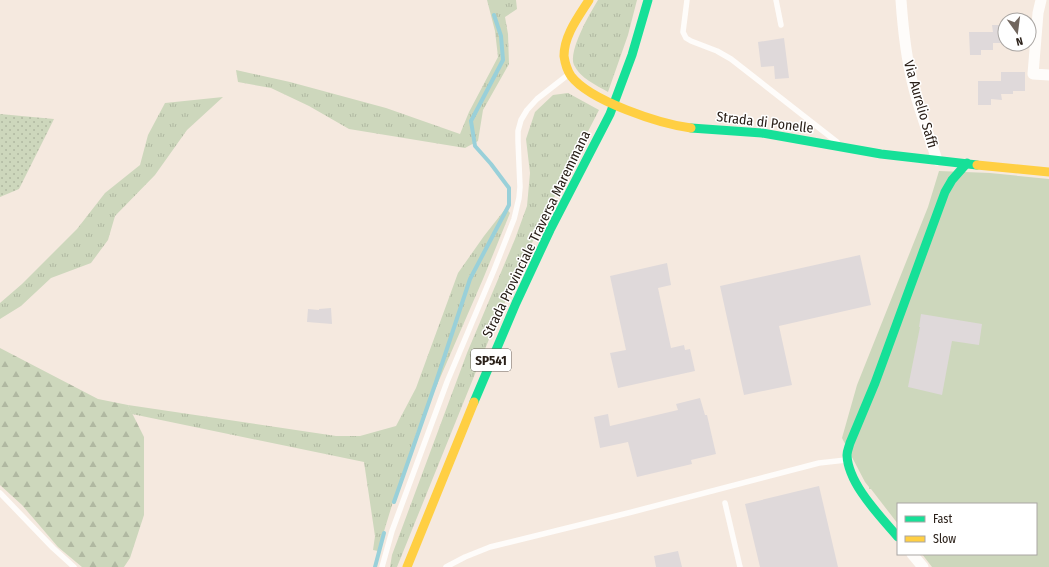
<svg xmlns="http://www.w3.org/2000/svg" width="1049" height="567" viewBox="0 0 1049 567" font-family="'Fira Sans Condensed',sans-serif">
  <style>
    .grass { fill: url(#grass-tufts) }
    .forest { fill: url(#forest-firs) }
    .garden { fill: url(#garden-dots) }
    .pitch { fill: #cdd7bc }
    .lines { fill: none; stroke-linecap: round; stroke-linejoin: round }
    .stream { stroke: #99d0d9; stroke-width: 4 }
    .building { fill: #dfd9da }
    .lane { stroke: #fefcfa; stroke-width: 5.5 }
    .street { stroke: #fefcfa; stroke-width: 11 }
    .fast { stroke: #16e098; stroke-width: 9 }
    .slow { stroke: #ffcf43; stroke-width: 9 }
    .labels { text-anchor: middle; stroke-width: 3; stroke-linejoin: round; paint-order: stroke }
    .shield { fill: #fff; stroke: #6a635e; stroke-width: 1 }
    .shield-label { font-size: 13px; font-weight: bold; fill: #2a2019 }
    .street-label { font-size: 14px; fill: #2a2019; stroke: #fff }
  </style>
  <defs>
    <pattern id="grass-tufts" width="24" height="20" patternUnits="userSpaceOnUse"><rect width="24" height="20" fill="#cdd7bc"/><path d="M3 7l-1-3M5 7V3M7 7l1-3M15 17l-1-3M17 17v-4M19 17l1-3" fill="none" stroke="#b0b8a1"/></pattern>
    <pattern id="forest-firs" width="22" height="20" patternUnits="userSpaceOnUse"><rect width="22" height="20" fill="#cdd7bc"/><path d="M5 1l3.5 6h-7zM16 11l3.5 6h-7z" fill="#b0b8a1"/></pattern>
    <pattern id="garden-dots" width="8" height="8" patternUnits="userSpaceOnUse"><rect width="8" height="8" fill="#cdd7bc"/><path d="M2 2h.1M6 6h.1" fill="none" stroke="#b0b8a1" stroke-width="1.8" stroke-linecap="round"/></pattern>
  </defs>
  <rect width="100%" height="100%" fill="#f5e9df"/>
  <!-- grass -->
  <g class="grass">
    <path d="M487,0H516L517,9L505,17L508,34L509,64L483,110L478,141L465,148L349,129L309,106L271,88L238,82L236,70L290,82L386,108L460,134L469,112L498,57L495,31Z"/>
    <path d="M598,0H637L628,35L608,92C596,85 580,78 574,65C568,51 590,13 598,0Z"/>
    <path d="M568,93L599,110L543,219L496,322L397,567H390L392,555L467,353L515,239L527,206L530,173L526,139L535,112L553,95Z"/>
    <path d="M223,97L187,130L155,175L115,216L108,240L91,263L51,278L21,306L0,319V303L22,284L77,229L105,193L140,165L148,135L165,103Z"/>
    <path d="M506,208L510,213L483,279L417,431L392,505L378,551L373,550L375,536L364,462L132,414L128,405L336,436H360L396,426L416,388L458,273L484,236Z"/>
  </g>
  <!-- forest -->
  <path class="forest" d="M0,348L98,399L128,405L144,437V515L130,558L124,567H82L58,547L22,505L0,485Z"/>
  <!-- garden -->
  <path class="garden" d="M0,114L54,119L19,189L0,197Z"/>
  <!-- pitch -->
  <path class="pitch" d="M939,171L990,173L1049,179V567H932L922,554H1036V504H898V524L871,489H869V487L865,482L842,438L857,385L928,207Z"/>
  <g class="lines">
    <!-- stream -->
    <g class="stream">
      <path d="M394,502L436,382L470,279L509,205V188L491,164L475,146L471,121L503,60L501,36L494,15"/>
      <path d="M375,567L384,533"/>
    </g>
  </g>
  <!-- building -->
  <g class="building">
    <path d="M992,25H1005V43H993V50H981V55H970L969,32H993Z"/>
    <path d="M784,38L789,78L775,79L774,66L761,67L758,42Z"/>
    <path d="M1001,72H1025V91H1013V94H1001L1002,100L991,99V105H978V81H1001Z"/>
    <path d="M860,255L871,305L779,326L792,385L744,395L720,286Z"/>
    <path d="M667,263L671,285L658,288L671,348L684,345L685,350L690,349L695,371L618,388L610,353L626,350L610,276Z"/>
    <path d="M331,308L332,324L307,322L308,309L319,310V309Z"/>
    <path d="M921,314L982,324L979,345L952,341L942,395L908,387L920,327H919Z"/>
    <path d="M700,398L705,415H707L716,454L691,460L692,464L637,477L628,442L600,448L594,417L608,414L610,426L678,410L676,404Z"/>
    <path d="M819,486L838,567H760L745,504Z"/>
    <path d="M678,551L682,567H656L654,556Z"/>
  </g>
  <g class="lines">
    <!-- lane -->
    <g class="lane">
      <path d="M687,0L683,32L686,38L691,41L717,51L731,59L837,142"/>
      <path d="M776,0L781,25"/>
      <path d="M0,493L53,548L74,567"/>
      <path d="M725,503L740,567"/>
      <path d="M382,567L392,531L447,382L494,270L514,219L519,198L520,187L518,141V131L521,120L527,110L537,99L569,74"/>
      <path d="M446,567L465,557L490,547L632,512L819,463L846,460"/>
    </g>
    <!-- street -->
    <g class="street">
      <path d="M901,0C903,29 906,57 913,85C919,110 929,135 937,160"/>
      <path d="M1041,0L1038,13L1033,74L1049,75"/>
      <path d="M912,554L923,567"/>
    </g>
    <!-- fast -->
    <g class="fast">
      <path d="M691,128L762,133L881,154L977,165"/>
      <path d="M474,402L516,303L550,230L610,114L632,55L648,0"/>
      <path d="M898,537C880,516 848,484 847,455C847,451 849,447 850,443L875,383L945,192L952,180L967,163"/>
    </g>
    <!-- slow -->
    <g class="slow">
      <path d="M589,0C579,16 564,35 564,56C565,63 567,70 571,76C590,101 660,124 691,128"/>
      <path d="M977,165L1049,172"/>
      <path d="M407,567L474,402"/>
    </g>
  </g>
  <g class="labels">
    <!-- shield labels -->
    <rect class="shield" x="471" y="349" width="40" height="22" rx="3"/>
    <g class="shield-label">
      <text x="491" y="365">SP541</text>
    </g>
    <!-- street labels -->
    <g class="street-label">
      <text transform="translate(921 104) rotate(74)" y="5">Via Aurelio Saffi</text>
      <text transform="translate(765 122) rotate(7)" y="5">Strada di Ponelle</text>
      <text transform="translate(536 234) rotate(-64)" y="5">Strada Provinciale Traversa Maremmana</text>
    </g>
  </g>
  <!-- legend -->
  <rect x="897" y="503" width="140" height="52" fill="#ffffff" stroke="#aaa6a3"/>
  <rect x="905" y="516" width="20" height="6" fill="#16e098" stroke="#aaa6a3"/>
  <text x="933" y="523" font-size="12" fill="#2a2019">Fast</text>
  <rect x="905" y="536" width="20" height="6" fill="#ffcf43" stroke="#aaa6a3"/>
  <text x="933" y="543" font-size="12" fill="#2a2019">Slow</text>
  <!-- north arrow -->
  <g transform="translate(1017 32) rotate(166)"><circle r="19" fill="#ffffff" stroke="#aaa6a3"/>
  <path d="M0-3L7 15L0 10L-7 15Z" fill="#71665e"/>
  <text y="-6" font-size="11" font-weight="bold" text-anchor="middle" fill="#2a2019">N</text>
  </g>
</svg>
